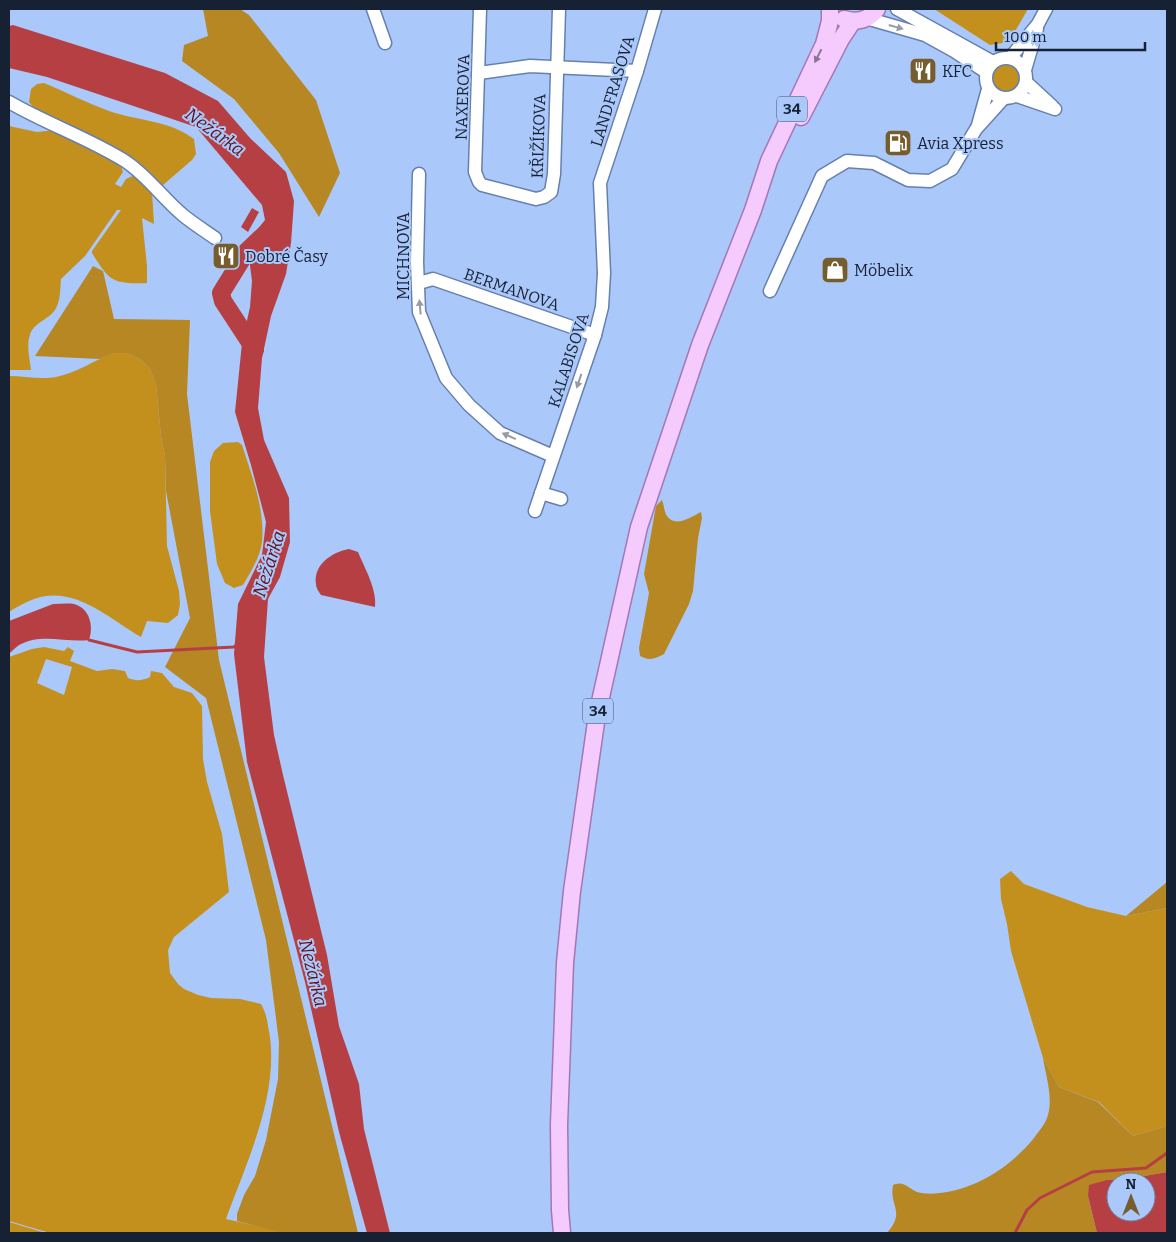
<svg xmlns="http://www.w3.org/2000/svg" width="1176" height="1242" viewBox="0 0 1176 1242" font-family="Bitter,serif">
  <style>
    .green { fill: #c3901e; fill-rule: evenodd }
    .forest { fill: #b68723 }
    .water { fill: #b63f44; fill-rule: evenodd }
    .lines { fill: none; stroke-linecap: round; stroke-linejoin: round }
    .stream { stroke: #b63f44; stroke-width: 3 }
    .river { stroke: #b63f44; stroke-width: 18 }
    .minor-casing { stroke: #6680ae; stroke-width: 15 }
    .major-casing { stroke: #a377b5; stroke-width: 19 }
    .minor { stroke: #fff; stroke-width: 12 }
    .major { stroke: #f5cafc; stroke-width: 16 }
    .oneway { fill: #979ba4 }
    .oneway2 { fill: #867698 }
    .labels { text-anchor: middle; stroke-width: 4; stroke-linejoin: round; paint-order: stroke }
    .shield { fill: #abc8fa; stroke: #43536f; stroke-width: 1 }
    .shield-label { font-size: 15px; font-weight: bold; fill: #172134 }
    .poi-label { font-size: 16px; fill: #172134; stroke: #abc8fa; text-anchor: start }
    .street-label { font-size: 16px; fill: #172134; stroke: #abc8fa }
    .water-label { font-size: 18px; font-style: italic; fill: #5e0f17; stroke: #abc8fa }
  </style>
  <rect width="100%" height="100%" fill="#abc8fa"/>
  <!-- green -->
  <g class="green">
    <path d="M934,9H1028L1009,42L990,45Z"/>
    <circle cx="1005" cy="78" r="14"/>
    <path d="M44,83C66,92 87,103 109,111C138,121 169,120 194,139L196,154L192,160L163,185H161L34,108L29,102L31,89L37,84Z"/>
    <path d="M9,126L37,132L55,130L61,131L121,165L123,172L115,184L121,187L126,179L137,174L152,192L154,224L142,218L147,266V283C113,284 110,282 92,253V251L121,210H117L85,256L61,279C60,289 61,300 55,310C48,320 33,323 30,335C26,345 30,360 31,370H9Z"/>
    <path d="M114,353H127L140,359L150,369L156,385L161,436L165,456L167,546L179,591L180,604L178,615L168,623L147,621L141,637C106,617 72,582 29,601C22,604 15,608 9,612V376C24,376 41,380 56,377C77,373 94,360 114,353Z"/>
    <path d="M238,442L242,445C252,476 265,509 262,542C260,557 251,572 243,585L234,588L225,583L217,564L210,511V462L214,451L223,443Z"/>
    <path d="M44,647L64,651L68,647L74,651L70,661L97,671L112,669L125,671L128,678C136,681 142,681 150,677L151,671L162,673L174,687L192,693L202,706L203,759L207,782L222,834L229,892L174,937L168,950L170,973L178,984L184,989L198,995L211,998L240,999L261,1004C265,1011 267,1018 268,1026C282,1089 247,1161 226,1219L279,1231L281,1233H50L9,1221V657L32,649ZM46,659L72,667L64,695L37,683Z"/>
    <path d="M1011,871L1024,884L1087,907L1126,916L1167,908V1126L1133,1136L1099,1102L1059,1087L1043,1058L1011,951L1007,924L1001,899L1000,879Z"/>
    <path d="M9,1222L46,1233H9Z"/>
  </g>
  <!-- forest -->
  <g class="forest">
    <path d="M203,9H240L249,15L316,100L340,173L319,217L279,153L234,99L182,61L184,45L208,36Z"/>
    <path d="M93,266L103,271L114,319L190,320L187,394L219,660L358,1233H283L237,1221V1214L244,1195L255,1176L266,1140L278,1079L279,1042L266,940L206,698L165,667L190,618L166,491L165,456L161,436L156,385L150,369L140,359L127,353H114L100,359L35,356Z"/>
    <path d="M662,500C664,505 664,512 667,516C675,528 691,517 701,512L702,518L698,538L693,591L689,604L664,654C655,659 650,661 640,656L639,648L649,593L644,574L656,506Z"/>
    <path d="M1167,882V908L1126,916Z"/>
    <path d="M1043,1058L1059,1087L1098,1102L1133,1136L1167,1126V1172L1133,1178L1107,1180L1088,1196L1097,1233H887C906,1211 889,1207 893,1185C904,1180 908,1188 917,1192C924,1194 933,1194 940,1193C977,1189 1011,1166 1034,1138C1039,1131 1046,1123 1048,1115C1053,1097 1046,1076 1043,1058Z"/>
  </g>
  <!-- water -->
  <g class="water">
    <path d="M13,25L165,73L218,101L250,138L286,172L294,201L291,243L286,274L271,316L262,358L258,408L264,440L289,498L290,542L280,577L268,599L264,657L274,735L283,775L327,955L339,1026L359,1084L364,1129L390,1233H367L339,1132L305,982L247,762L241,712L234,654L238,604L262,555L266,522L251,465L235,412L242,343L250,307L252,281L247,242L265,220L262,205L196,127L47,77L9,68V26Z"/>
    <path d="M252,208L259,212L248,232L241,227Z"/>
    <path d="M349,549L358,552C365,569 377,589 375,607L321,595C319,592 316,588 316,584C313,565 332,552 349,549Z"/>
    <path d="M53,604C60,604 67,603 74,604C90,608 94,627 89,640C67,643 43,633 21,644C17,646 13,650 9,654V621Z"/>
    <path d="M1167,1172V1233H1097L1088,1196L1089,1185L1107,1180L1133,1178ZM1116,1182H1146V1212H1116Z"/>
  </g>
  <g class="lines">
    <!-- stream -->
    <g class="stream">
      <path d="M89,640L137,652L234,647L238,643"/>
      <path d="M1015,1233L1027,1210L1040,1198L1092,1172L1146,1168L1167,1153"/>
    </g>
    <!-- river -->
    <path class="river" d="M255,350L223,301L221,293L247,251L265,234"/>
    <defs>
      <g id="minor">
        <path d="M373,9L385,43"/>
        <path d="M480,9L475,172L479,182L482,185L536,199L544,197L551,192L554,174L559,9"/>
        <path d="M897,9L993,62"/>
        <path d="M866,18L925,35L954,51L986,72"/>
        <circle cx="1006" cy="78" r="20"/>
        <path d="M1010,58L1038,24L1046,9"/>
        <path d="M1025,70L1037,29"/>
        <path d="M479,73L530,66L637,71"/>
        <path d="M1026,82L1052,106"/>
        <path d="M1017,96L1055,109"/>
        <path d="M9,102C47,124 88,138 125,161C148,176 163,199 184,216C194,224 205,231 215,238"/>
        <path d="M978,125L988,89"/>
        <path d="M419,174L417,262L419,312L446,378L469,405L500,433L553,456"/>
        <path d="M419,283L433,279L595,335"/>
        <path d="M770,291L822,176L847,161L874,163L908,180L930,181L952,169L976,129L1003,99"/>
        <path d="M541,493L561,499"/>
        <path d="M535,511L595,335L602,307L604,273L600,183L637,71L655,9"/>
      </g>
      <g id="major">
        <path d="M844,19C857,23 869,20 877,9"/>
        <path d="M801,117L841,39L853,21"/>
        <path d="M562,1233L560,1210L559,1125L565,963L572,891L597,715L639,527L700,345L753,210L769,161L824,44L830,21V9"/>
      </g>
    </defs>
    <!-- minor casing -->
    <use href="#minor" class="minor-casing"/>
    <!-- major casing -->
    <use href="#major" class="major-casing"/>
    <!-- minor -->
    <use href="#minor" class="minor"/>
    <!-- major -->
    <use href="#major" class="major"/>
  </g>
  <!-- one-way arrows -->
  <defs><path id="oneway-solid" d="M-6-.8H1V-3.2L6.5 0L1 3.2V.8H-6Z" transform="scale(1.25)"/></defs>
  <g class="oneway">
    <use href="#oneway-solid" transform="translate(896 27) rotate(16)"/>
    <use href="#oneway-solid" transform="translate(420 307) rotate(-95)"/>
    <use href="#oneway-solid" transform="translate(579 381) rotate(109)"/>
    <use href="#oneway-solid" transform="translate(509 436) rotate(-156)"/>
  </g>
  <use class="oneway2" href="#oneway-solid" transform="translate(818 56) rotate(117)"/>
  <!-- icons -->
  <defs>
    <symbol id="restaurant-square" viewBox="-11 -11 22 22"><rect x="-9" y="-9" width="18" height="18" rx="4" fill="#765d2e" stroke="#abc8fa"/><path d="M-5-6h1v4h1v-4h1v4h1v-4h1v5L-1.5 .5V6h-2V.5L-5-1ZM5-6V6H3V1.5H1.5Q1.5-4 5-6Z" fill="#fff"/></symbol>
    <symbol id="fuel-square" viewBox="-11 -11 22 22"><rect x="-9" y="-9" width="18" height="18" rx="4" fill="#765d2e" stroke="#abc8fa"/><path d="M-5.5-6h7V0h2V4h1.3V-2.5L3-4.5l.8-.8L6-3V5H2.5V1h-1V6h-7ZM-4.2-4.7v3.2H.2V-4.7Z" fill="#fff"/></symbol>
    <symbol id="shop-square" viewBox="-11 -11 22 22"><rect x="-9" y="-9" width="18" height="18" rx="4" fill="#765d2e" stroke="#abc8fa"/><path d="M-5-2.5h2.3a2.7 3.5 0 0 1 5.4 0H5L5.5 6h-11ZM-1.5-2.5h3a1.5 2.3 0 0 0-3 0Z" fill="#fff"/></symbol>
  </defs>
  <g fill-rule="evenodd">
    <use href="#restaurant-square" x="907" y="55" width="32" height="32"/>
    <use href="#fuel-square" x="882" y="127" width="32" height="32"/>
    <use href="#restaurant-square" x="210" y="240" width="32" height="32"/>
    <use href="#shop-square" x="819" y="254" width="32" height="32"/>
  </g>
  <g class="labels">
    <!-- shield labels -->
    <g class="shield">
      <rect x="777" y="96.5" width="30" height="25" rx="4"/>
      <rect x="583" y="698.5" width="30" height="25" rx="4"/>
    </g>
    <g class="shield-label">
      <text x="792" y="114">34</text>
      <text x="598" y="716">34</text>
    </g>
    <!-- poi labels -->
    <g class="poi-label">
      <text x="942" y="77">KFC</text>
      <text x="917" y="149">Avia Xpress</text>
      <text x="245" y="262">Dobré Časy</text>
      <text x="854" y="276">Möbelix</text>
    </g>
    <!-- street labels -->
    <g class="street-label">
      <text transform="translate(612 91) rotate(-73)" y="6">LANDFRASOVA</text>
      <text transform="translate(462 97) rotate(-88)" y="6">NAXEROVA</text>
      <text transform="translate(538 136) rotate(-88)" y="6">KŘIŽÍKOVA</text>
      <text transform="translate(403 256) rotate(-90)" y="6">MICHNOVA</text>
      <text transform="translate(512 289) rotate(19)" y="6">BERMANOVA</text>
      <text transform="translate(568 360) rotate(-72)" y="6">KALABISOVA</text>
    </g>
    <!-- water labels -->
    <g class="water-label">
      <text transform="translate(215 132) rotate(36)" y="6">Nežárka</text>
      <text transform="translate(269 564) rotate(-72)" y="6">Nežárka</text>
      <text transform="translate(313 973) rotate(76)" y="6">Nežárka</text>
    </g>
  </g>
  <!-- border -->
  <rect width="1176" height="1242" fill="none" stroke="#172134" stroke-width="20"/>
  <!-- north arrow -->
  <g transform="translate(1131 1197)"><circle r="24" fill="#abc8fa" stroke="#7085ab"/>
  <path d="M0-4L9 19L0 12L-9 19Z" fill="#765d2e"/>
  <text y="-8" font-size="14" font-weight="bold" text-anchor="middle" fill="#172134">N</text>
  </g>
  <!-- scale -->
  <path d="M996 42v8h149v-8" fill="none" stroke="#172134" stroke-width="2.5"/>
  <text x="1004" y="42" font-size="15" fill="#172134" stroke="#abc8fa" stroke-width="4" paint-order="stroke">100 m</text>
</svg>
